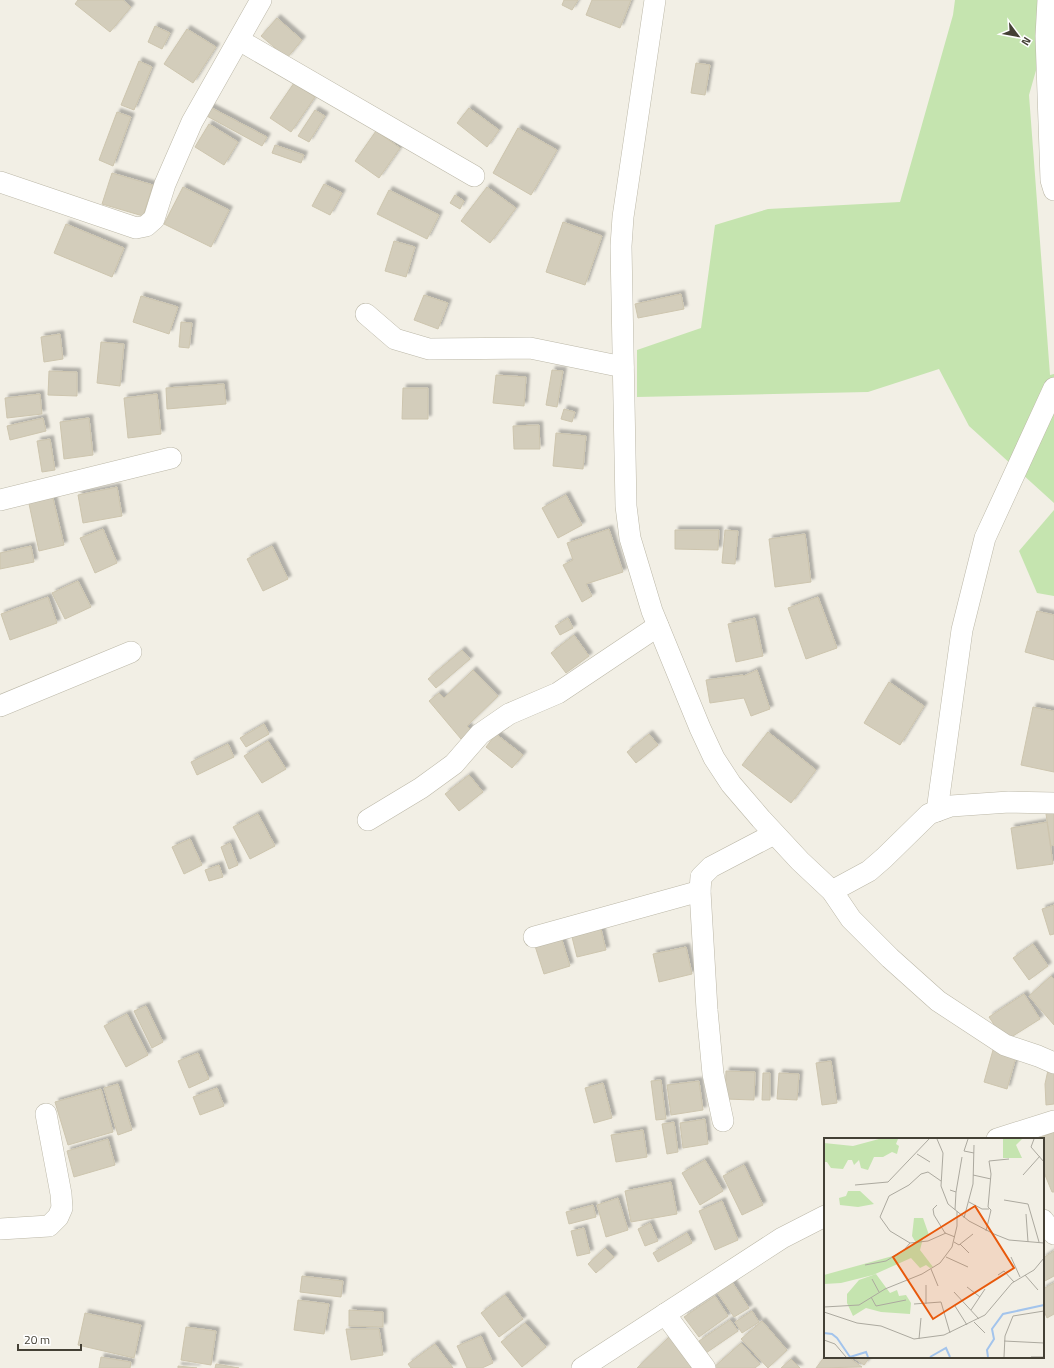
<svg xmlns="http://www.w3.org/2000/svg" width="1054" height="1368" viewBox="0 0 1054 1368" font-family="'Titillium Web',sans-serif">
  <style>
    .green { fill: #c5e4af }
    .building { fill: #d3cdbb; stroke: #cdc5ae; filter: url(#shadow) }
    .lines { fill: none; stroke-linecap: round; stroke-linejoin: round }
    .street-casing { stroke: #bcb8a8; stroke-width: 22 }
    .street { stroke: #fff; stroke-width: 21 }
    .inset-river { fill: none; stroke: #a3c4ec; stroke-width: 2 }
    .inset-road { fill: none; stroke: #aca99f; stroke-width: 1 }
    .view { fill: #e8590c; fill-opacity: 0.15; stroke: #e8590c; stroke-width: 2 }
    .inset-edge { fill: none; stroke: #444035; stroke-width: 2 }
  </style>
  <defs>
    <filter id="shadow"><feDropShadow dx="3.5" dy="-3.5" stdDeviation="1" flood-color="#0004"/></filter>
  </defs>
  <rect width="100%" height="100%" fill="#f2efe5"/>
  <!-- green -->
  <g class="green">
    <path d="M955,0H1054V7L1029,95L1050,375L1054,374V503L969,426L939,369L868,392L637,397V350L701,328L715,225L768,209L900,202L953,15Z"/>
    <path d="M1054,510V596L1037,593L1019,551Z"/>
  </g>
  <!-- building -->
  <g class="building">
    <path d="M78,0H123L131,7L110,32L75,4Z"/>
    <path d="M564,0H578L572,10L562,5Z"/>
    <path d="M592,0H631L620,28L586,15Z"/>
    <path d="M277,18L302,40L287,58L261,36Z"/>
    <path d="M155,26L170,33L162,49L148,42Z"/>
    <path d="M187,29L216,47L193,83L164,64Z"/>
    <path d="M139,61L152,67L134,110L121,105Z"/>
    <path d="M696,63L710,65L705,95L691,93Z"/>
    <path d="M294,83L315,97L291,132L270,118Z"/>
    <path d="M210,107L267,137L262,146L205,115Z"/>
    <path d="M469,108L499,130L487,147L457,123Z"/>
    <path d="M315,110L325,116L309,142L298,136Z"/>
    <path d="M117,112L131,117L113,166L99,160Z"/>
    <path d="M209,124L238,142L224,165L195,147Z"/>
    <path d="M518,128L557,150L531,195L493,173Z"/>
    <path d="M376,131L400,148L379,178L355,161Z"/>
    <path d="M275,145L304,155L301,163L272,153Z"/>
    <path d="M112,173L153,185L143,216L102,204Z"/>
    <path d="M324,184L342,193L330,215L312,206Z"/>
    <path d="M183,187L229,210L211,247L164,224Z"/>
    <path d="M487,187L516,208L490,243L461,221Z"/>
    <path d="M389,190L439,215L427,239L377,214Z"/>
    <path d="M455,195L464,201L460,209L450,203Z"/>
    <path d="M563,222L602,236L585,285L546,272Z"/>
    <path d="M66,224L124,248L112,277L54,253Z"/>
    <path d="M394,241L415,247L406,277L385,271Z"/>
    <path d="M681,294L684,309L638,318L635,304Z"/>
    <path d="M424,295L448,303L438,329L414,320Z"/>
    <path d="M141,296L178,307L169,334L133,322Z"/>
    <path d="M181,322L192,323L189,348L179,347Z"/>
    <path d="M60,334L63,359L44,362L41,337Z"/>
    <path d="M101,342L124,344L120,386L97,383Z"/>
    <path d="M552,370L563,371L557,407L546,405Z"/>
    <path d="M49,371L77,372V396L48,395Z"/>
    <path d="M496,375L526,377L524,406L493,403Z"/>
    <path d="M224,384L226,404L167,409L166,388Z"/>
    <path d="M403,388H428V419H402Z"/>
    <path d="M40,394L42,414L7,418L5,398Z"/>
    <path d="M157,394L161,434L128,438L124,398Z"/>
    <path d="M564,409L575,412L572,422L561,419Z"/>
    <path d="M43,418L46,431L10,440L7,426Z"/>
    <path d="M89,418L93,455L64,459L60,422Z"/>
    <path d="M539,425L540,449H514L513,426Z"/>
    <path d="M556,433L586,436L583,469L553,466Z"/>
    <path d="M50,439L55,470L42,472L37,441Z"/>
    <path d="M117,487L122,516L83,523L78,495Z"/>
    <path d="M52,494L64,545L39,551L28,499Z"/>
    <path d="M566,495L582,525L558,538L542,508Z"/>
    <path d="M103,529L117,563L95,573L80,538Z"/>
    <path d="M609,529L623,572L586,584L592,596L582,602L563,565L573,560L567,543Z"/>
    <path d="M675,530H719L718,550L675,549Z"/>
    <path d="M725,530L738,531L735,564L722,563Z"/>
    <path d="M805,534L811,582L775,587L769,539Z"/>
    <path d="M31,546L34,562L0,569V553Z"/>
    <path d="M272,546L288,579L263,591L247,559Z"/>
    <path d="M78,581L91,607L65,619L52,593Z"/>
    <path d="M48,597L57,623L10,640L1,614Z"/>
    <path d="M818,597L837,648L806,659L788,608Z"/>
    <path d="M1037,611L1054,615V660L1025,652Z"/>
    <path d="M568,618L573,628L560,635L555,626Z"/>
    <path d="M755,618L763,656L736,662L728,624Z"/>
    <path d="M574,635L589,656L566,673L551,653Z"/>
    <path d="M462,650L470,659L436,688L428,679Z"/>
    <path d="M473,670L498,696L467,726L471,730L461,739L429,701L439,693L444,698Z"/>
    <path d="M757,670L770,709L751,716L744,698L710,703L706,680L743,675L744,676Z"/>
    <path d="M889,682L924,706L900,745L864,723Z"/>
    <path d="M1033,707L1054,711V772L1021,765Z"/>
    <path d="M264,724L269,734L246,747L240,738Z"/>
    <path d="M768,732L816,770L791,803L742,765Z"/>
    <path d="M496,734L523,755L512,768L486,747Z"/>
    <path d="M649,734L658,745L636,763L627,752Z"/>
    <path d="M268,741L286,769L262,783L244,756Z"/>
    <path d="M228,744L234,757L197,775L191,762Z"/>
    <path d="M469,775L483,792L459,811L445,794Z"/>
    <path d="M1054,812V845L1051,846L1046,814Z"/>
    <path d="M258,814L275,846L250,859L233,827Z"/>
    <path d="M1047,822L1053,864L1017,869L1011,828Z"/>
    <path d="M190,839L202,865L184,874L172,847Z"/>
    <path d="M230,843L238,865L229,869L221,847Z"/>
    <path d="M219,865L223,877L209,881L205,870Z"/>
    <path d="M1054,905V934L1050,935L1042,909Z"/>
    <path d="M600,925L606,950L577,957L571,933Z"/>
    <path d="M561,937L570,966L544,974L535,946Z"/>
    <path d="M1033,944L1048,966L1029,980L1013,958Z"/>
    <path d="M686,947L692,974L659,982L653,954Z"/>
    <path d="M1051,976L1054,979V1025L1029,996Z"/>
    <path d="M1024,994L1040,1019L1005,1041L989,1017Z"/>
    <path d="M146,1006L163,1042L152,1048L134,1011Z"/>
    <path d="M127,1014L148,1055L126,1067L104,1026Z"/>
    <path d="M993,1050L1016,1057L1007,1089L984,1082Z"/>
    <path d="M198,1053L209,1079L189,1088L178,1061Z"/>
    <path d="M831,1061L837,1103L822,1105L816,1063Z"/>
    <path d="M1048,1070L1054,1073V1104L1046,1105L1045,1084Z"/>
    <path d="M726,1071L755,1072L754,1100L725,1099Z"/>
    <path d="M763,1073H770V1100H762Z"/>
    <path d="M779,1073L799,1074L797,1100L777,1099Z"/>
    <path d="M661,1080L666,1119L656,1120L651,1081Z"/>
    <path d="M699,1081L703,1110L671,1115L667,1085Z"/>
    <path d="M603,1083L612,1118L594,1123L585,1088Z"/>
    <path d="M118,1084L132,1130L118,1135L104,1088Z"/>
    <path d="M217,1088L224,1106L200,1115L193,1097Z"/>
    <path d="M101,1089L113,1132L68,1145L55,1102Z"/>
    <path d="M705,1119L708,1144L683,1148L680,1123Z"/>
    <path d="M674,1122L678,1152L667,1154L662,1124Z"/>
    <path d="M643,1130L647,1157L616,1162L611,1135Z"/>
    <path d="M1054,1132V1192H1052L1043,1170V1139H1037Z"/>
    <path d="M108,1139L115,1165L74,1177L67,1151Z"/>
    <path d="M705,1160L723,1191L700,1205L682,1173Z"/>
    <path d="M744,1165L763,1205L742,1215L723,1176Z"/>
    <path d="M671,1182L677,1214L631,1222L625,1191Z"/>
    <path d="M618,1198L628,1230L606,1237L597,1205Z"/>
    <path d="M722,1201L738,1240L715,1250L699,1211Z"/>
    <path d="M593,1205L596,1217L569,1224L566,1212Z"/>
    <path d="M650,1223L658,1241L645,1246L638,1229Z"/>
    <path d="M584,1228L590,1253L577,1256L571,1231Z"/>
    <path d="M687,1233L692,1243L658,1262L653,1253Z"/>
    <path d="M605,1248L614,1257L596,1273L588,1264Z"/>
    <path d="M1054,1251V1276L1043,1282V1258Z"/>
    <path d="M302,1276L343,1281L341,1297L300,1292Z"/>
    <path d="M732,1282L749,1308L734,1317L717,1292Z"/>
    <path d="M1054,1283V1314L1047,1318L1043,1309V1289Z"/>
    <path d="M505,1295L523,1319L499,1337L481,1313Z"/>
    <path d="M715,1296L728,1316L699,1337L684,1317Z"/>
    <path d="M298,1300L329,1304L324,1334L294,1330Z"/>
    <path d="M349,1310L383,1312V1327L349,1326Z"/>
    <path d="M752,1311L759,1322L742,1333L735,1322Z"/>
    <path d="M85,1313L141,1325L134,1358L78,1345Z"/>
    <path d="M730,1320L738,1331L706,1353L699,1341Z"/>
    <path d="M762,1321L787,1350L768,1368L741,1339Z"/>
    <path d="M525,1323L546,1347L522,1367L501,1342Z"/>
    <path d="M186,1327L216,1331L211,1365L181,1360Z"/>
    <path d="M346,1329H379L383,1355L351,1360Z"/>
    <path d="M481,1336L493,1363L482,1368H467L457,1346Z"/>
    <path d="M669,1337L695,1363L690,1368H637Z"/>
    <path d="M741,1343L760,1364L755,1368H713Z"/>
    <path d="M435,1344L453,1368H411L408,1364Z"/>
    <path d="M825,1356V1357H848L862,1367L816,1368Z"/>
    <path d="M101,1357L131,1362L130,1368H99Z"/>
    <path d="M853,1357H870L864,1365Z"/>
    <path d="M791,1359L800,1368H781Z"/>
    <path d="M216,1364L239,1368H215Z"/>
    <path d="M178,1366L197,1368H178Z"/>
  </g>
  <g class="lines">
    <defs>
      <g id="street">
        <path d="M655,0L623,217L621,246L626,506L630,538L652,611L700,728L714,758L731,784L761,819L800,861L832,891L851,919L890,958L938,1001L1005,1045L1038,1056L1054,1063"/>
        <path d="M1048,0L1046,36L1051,180L1054,190"/>
        <path d="M239,40L474,176"/>
        <path d="M0,182L136,228L146,226L154,219L165,184L192,122L261,0"/>
        <path d="M366,314L395,339L429,349L530,348L623,367"/>
        <path d="M0,500L171,458"/>
        <path d="M0,706L131,652"/>
        <path d="M937,811L962,630L985,538L1054,388"/>
        <path d="M368,820L421,788L454,764L480,734L509,714L558,693L658,626"/>
        <path d="M832,891L869,871L884,858L929,814L951,806L1009,802L1054,803"/>
        <path d="M534,937L700,891"/>
        <path d="M723,1121L713,1074L707,1010L700,891L701,877L711,867L774,834"/>
        <path d="M997,1139L1054,1121"/>
        <path d="M1043,1220L1054,1234"/>
        <path d="M0,1229L49,1226L58,1217L62,1208L61,1194L46,1114"/>
        <path d="M665,1314L705,1368"/>
        <path d="M582,1368L782,1238L825,1216"/>
      </g>
    </defs>
    <!-- street casing -->
    <use href="#street" class="street-casing"/>
    <!-- street -->
    <use href="#street" class="street"/>
  </g>
  <!-- overview -->
  <g transform="translate(824 1138)">
    <rect width="220" height="220" fill="#f2efe5"/>
    <path d="M55,1H74L72,6L75,8L73,16L68,14L59,19H50L44,32L37,30L35,22L30,27L28,22H24L19,31L7,30L3,24H0V5L29,8ZM179,1H198L192,7L198,20H179ZM24,53H36L50,66L34,69L16,67L15,60L22,58ZM90,80H99L105,97L99,100L96,112L109,129L106,130L102,127L96,130L87,120L49,137L17,145L0,146V137L76,116L92,105L88,98ZM52,136L66,155L73,152L75,158L82,157L87,165L86,176L57,174L42,170L29,178L23,165V156L35,142Z" fill="#c5e4af"/>
    <path class="inset-river" d="M0,195L8,196L13,200L26,219M26,219L42,214L44,219M106,219L122,210L126,219M164,219L163,212L170,201L168,191L179,176L220,167"/>
    <path class="inset-road" d="M113,1L119,15L117,48L124,66L145,83L170,96L185,102L220,105M144,1L140,13L150,15M210,1L207,9L220,24M93,16L106,24M149,37L167,41M199,37L216,18M117,43L104,34L97,36L85,47L65,58L56,79L66,93L86,105L104,103L122,95M31,47L64,44L105,1M126,52L132,54L131,72M132,54L138,19M180,62L204,66L215,104M145,64L158,71H165M113,67L109,71L110,77L121,95L131,99M202,76L204,104M140,80L149,46L150,7M162,93L167,72L164,69L167,36L165,23L185,21M130,104L135,107L149,96M136,106L145,115M122,119L144,129M187,119L196,139M41,127L62,123L80,112L86,105M107,131L114,148M174,137L180,133L190,144M201,137L214,152M48,141L55,154M102,147V166M143,149L156,159M130,154L155,181M47,159L52,168L82,162M90,166L117,164L126,195M131,168L143,187M0,169L35,167L61,151L98,136L116,125L128,109L133,88V73M147,172L161,151M0,174L33,185L57,188L90,201L120,197L161,177L188,145L210,132L220,120M150,184L161,195M95,201L97,180M0,202L11,206L22,219M180,203L220,205M180,219L181,198L189,178L220,173M207,219H220"/>
    <path class="view" d="M151,68L190,130L109,181L69,119Z"/>
    <rect width="220" height="220" class="inset-edge"/>
  </g>
  <!-- north arrow -->
  <g transform="translate(1018 36) rotate(122)" stroke="#ffffff" stroke-width="3" paint-order="stroke">
  <path d="M0-3L7 15L0 10L-7 15Z" fill="#444035"/>
  <text y="-6" font-size="11" font-weight="bold" text-anchor="middle" fill="#444035">N</text>
  </g>
  <!-- scale -->
  <path d="M18 1344v6h63v-6" fill="none" stroke="#444035" stroke-width="2"/>
  <text x="24" y="1344" font-size="12" fill="#444035" stroke="#ffffff" stroke-width="3" paint-order="stroke">20 m</text>
</svg>
